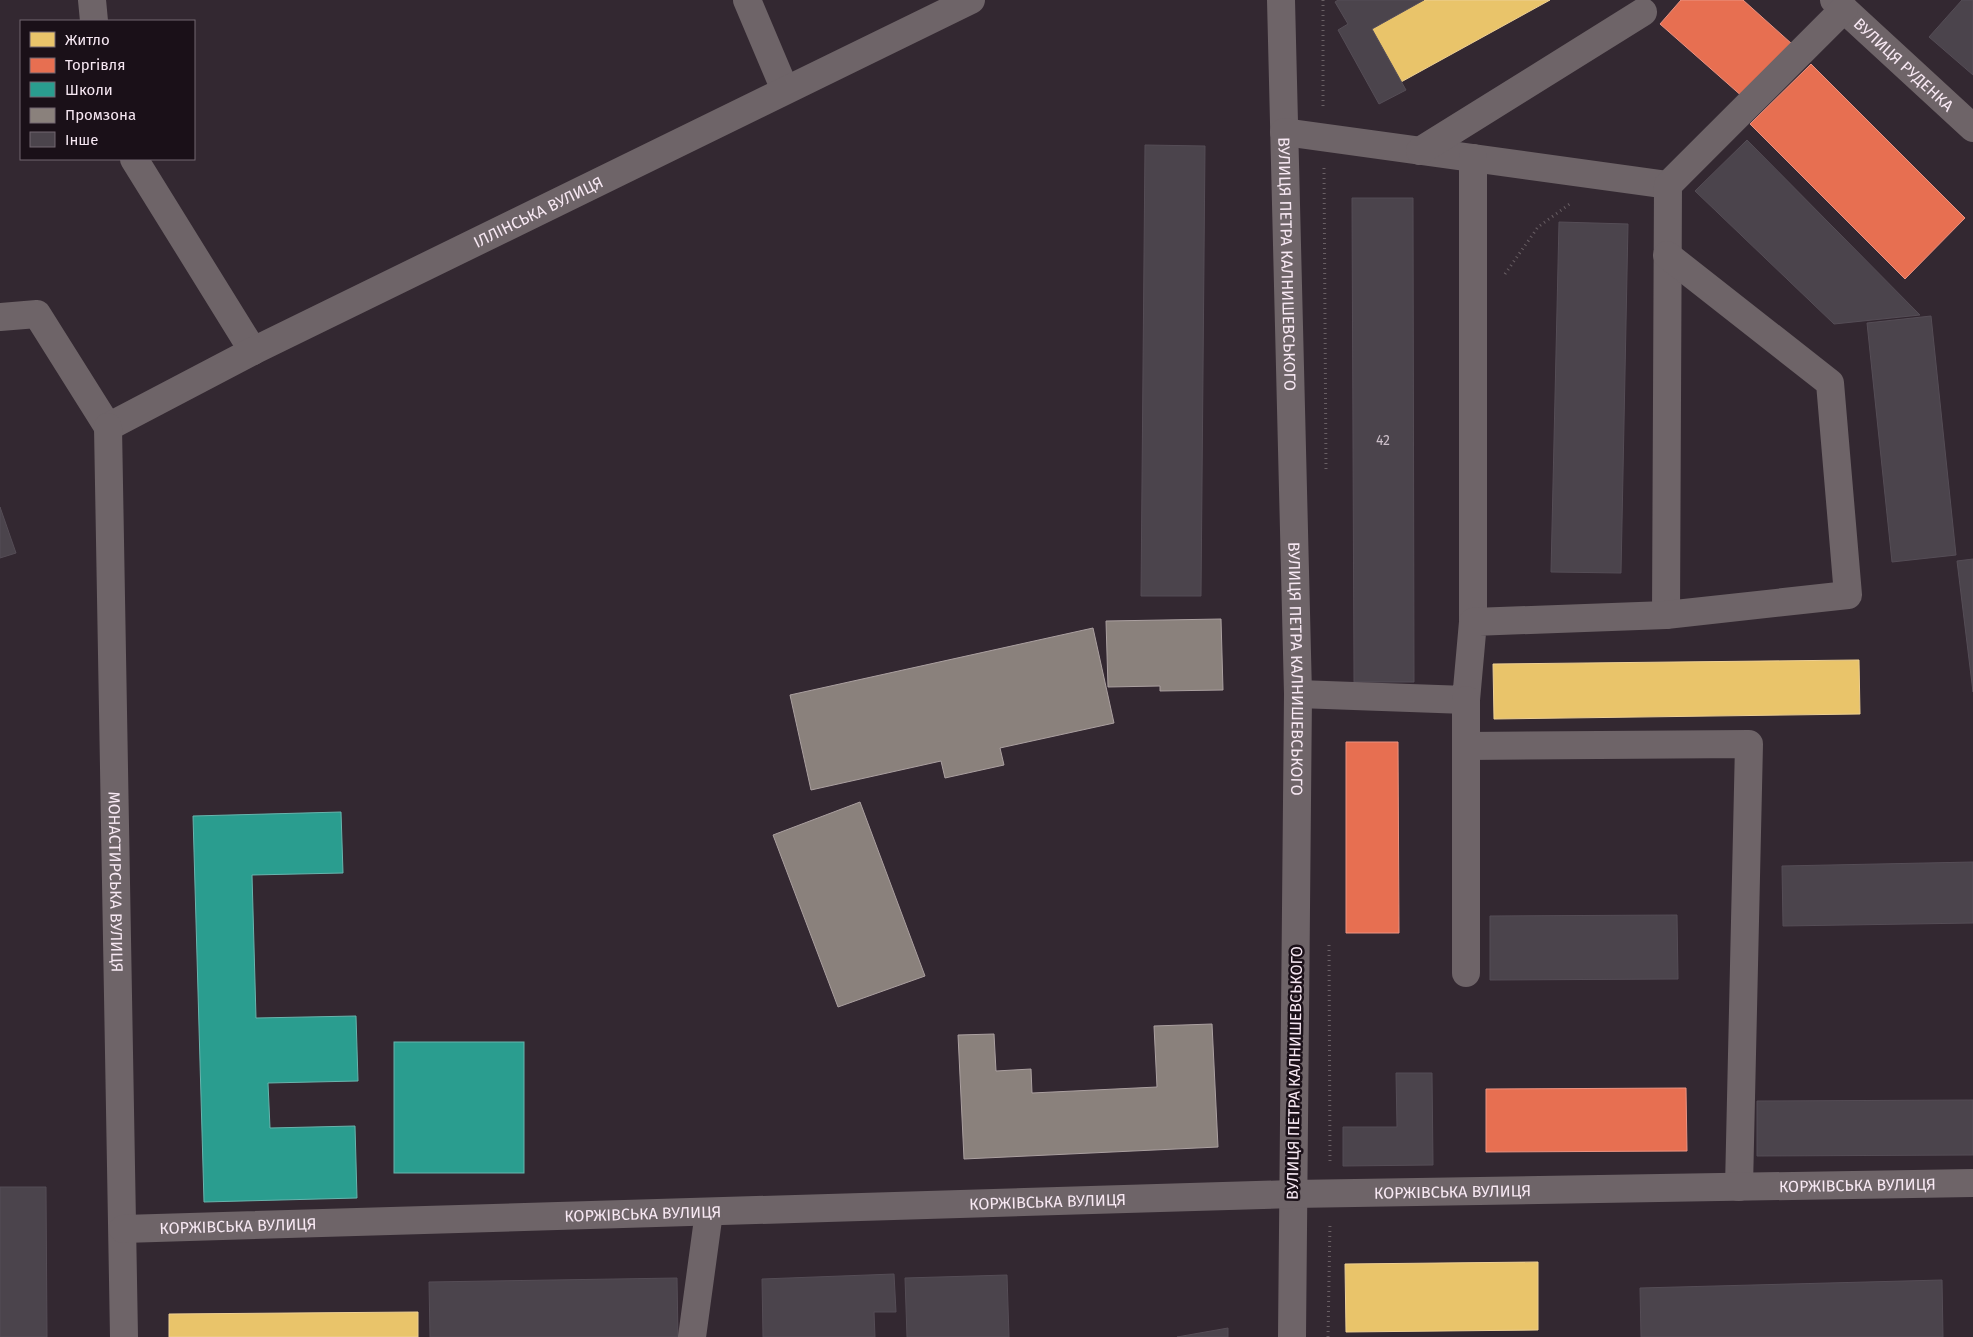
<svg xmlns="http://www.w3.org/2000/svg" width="1973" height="1337" viewBox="0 0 1973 1337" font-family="'Fira Sans',sans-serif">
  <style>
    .homes { fill: #e9c46a; stroke: #edcf93 }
    .shops { fill: #e76f51; stroke: #ec9382 }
    .schools { fill: #2a9d8f; stroke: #68b4ad }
    .industry { fill: #8a817c; stroke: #aba0a0 }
    .building { fill: #4b444c; stroke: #554d56 }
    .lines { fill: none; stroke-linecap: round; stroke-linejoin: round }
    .path { stroke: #695f64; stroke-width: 3; stroke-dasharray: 1 4; stroke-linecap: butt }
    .minor { stroke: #6e6468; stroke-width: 28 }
    .labels { text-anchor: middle; stroke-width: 5; stroke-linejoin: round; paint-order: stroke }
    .number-label { font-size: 14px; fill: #ccbfc9 }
    .street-label { font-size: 16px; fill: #f7e8f3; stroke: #1a1018 }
  </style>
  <rect width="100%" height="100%" fill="#332831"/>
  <!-- homes -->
  <g class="homes">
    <path d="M1424,0H1550L1401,82L1372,29Z"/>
    <path d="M1859,660L1860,714L1494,719L1493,664Z"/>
    <path d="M1538,1262V1330L1346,1332L1345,1264Z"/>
    <path d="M418,1312V1337H169V1314Z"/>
  </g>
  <!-- shops -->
  <g class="shops">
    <path d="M1681,0H1743L1792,44L1744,98L1660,24Z"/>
    <path d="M1811,64L1965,218L1905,279L1750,124Z"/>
    <path d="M1346,742H1398L1399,933H1346Z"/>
    <path d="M1686,1088L1687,1151L1486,1152V1089Z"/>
  </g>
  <!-- schools -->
  <g class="schools">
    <path d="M341,812L343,873L252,875L256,1018L356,1016L358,1081L268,1083L270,1128L355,1126L357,1198L204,1202L193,816Z"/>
    <rect x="394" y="1042" width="130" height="131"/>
  </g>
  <!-- industry -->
  <g class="industry">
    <path d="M1221,619L1223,690L1160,691V686L1108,687L1106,621Z"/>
    <path d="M1093,628L1114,723L1000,748L1004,765L945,778L941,761L811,790L790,695Z"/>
    <path d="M860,802L925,976L838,1007L773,835Z"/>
    <path d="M1212,1024L1218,1147L964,1159L958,1035L994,1034L996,1071L1031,1069L1032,1093L1157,1087L1154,1026Z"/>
  </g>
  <!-- building -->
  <g class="building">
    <path d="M1338,0H1424L1372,29L1406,90L1379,104L1338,30L1348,24L1335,2Z"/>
    <path d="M1962,0H1973V75L1929,37Z"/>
    <path d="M1747,140L1920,315L1834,324L1695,191Z"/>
    <path d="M1145,145L1205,146L1201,596H1141Z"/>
    <path d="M1352,198H1413L1414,682H1354Z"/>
    <path d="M1559,222L1628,224L1621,573L1551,572Z"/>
    <path d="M1931,316L1956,555L1892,562L1867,323Z"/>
    <path d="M0,507L16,553L0,558Z"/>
    <path d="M1973,559V692L1957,561Z"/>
    <path d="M1973,862V923L1783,926L1782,866Z"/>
    <path d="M1677,915L1678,979L1490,980V916Z"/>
    <path d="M1396,1073H1432L1433,1165L1343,1166V1127H1397Z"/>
    <path d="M1973,1100V1155L1757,1156V1101Z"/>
    <path d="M0,1187H46L47,1337H0Z"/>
    <path d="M894,1274L896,1312H874L875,1337H763L762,1279Z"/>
    <path d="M1007,1275L1009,1337H907L905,1278Z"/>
    <path d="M677,1278L678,1337H430L429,1282Z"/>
    <path d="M1942,1280L1943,1337H1641L1640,1288Z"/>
    <path d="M1228,1328V1337H1177Z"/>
  </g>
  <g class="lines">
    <!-- path -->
    <g class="path">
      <path d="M1323,0V106"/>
      <path d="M1324,168L1326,471"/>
      <path d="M1505,274L1538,227L1571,203"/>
      <path d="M1329,945L1330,1164"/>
      <path d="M1328,1337L1330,1223"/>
    </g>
    <!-- minor -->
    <g class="minor">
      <path d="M92,0L94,21"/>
      <path d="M747,0L785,90"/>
      <path id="s1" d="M1281,0L1298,694L1292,1337"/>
      <path id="s2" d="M1834,0L1973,128"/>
      <path d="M1284,132L1668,185"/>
      <path d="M1420,151L1643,12"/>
      <path d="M1473,158V622"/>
      <path d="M134,159L253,351"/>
      <path d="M0,317L37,314L108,427"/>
      <path id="s3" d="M108,427L253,351L971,0"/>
      <path id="s4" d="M108,427L124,1337"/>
      <path d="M1666,615L1668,185L1844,9"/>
      <path d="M1298,694L1466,700L1473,622L1666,615L1848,595L1830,383L1667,255"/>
      <path d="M1466,746L1749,744L1739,1187"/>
      <path d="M1466,973V700"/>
      <path id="s5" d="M123,1229L1293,1194L1973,1183"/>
      <path d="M692,1337L709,1212"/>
    </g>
  </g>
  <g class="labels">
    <!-- number labels -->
    <g class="number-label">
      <text x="1383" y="445">42</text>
    </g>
    <!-- street labels -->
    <g class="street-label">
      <text dy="6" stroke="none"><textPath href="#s2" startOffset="95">ВУЛИЦЯ РУДЕНКА</textPath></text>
      <text dy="6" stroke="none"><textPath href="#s3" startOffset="481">ІЛЛІНСЬКА ВУЛИЦЯ</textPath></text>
      <text dy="6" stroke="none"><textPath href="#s1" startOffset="264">ВУЛИЦЯ ПЕТРА КАЛНИШЕВСЬКОГО</textPath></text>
      <text dy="6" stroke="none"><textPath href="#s1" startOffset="669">ВУЛИЦЯ ПЕТРА КАЛНИШЕВСЬКОГО</textPath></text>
      <text dy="6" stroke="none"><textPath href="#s4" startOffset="455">МОНАСТИРСЬКА ВУЛИЦЯ</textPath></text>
      <text transform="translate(1294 1073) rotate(-89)" y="6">ВУЛИЦЯ ПЕТРА КАЛНИШЕВСЬКОГО</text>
      <text dy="6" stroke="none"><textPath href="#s5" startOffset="1735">КОРЖІВСЬКА ВУЛИЦЯ</textPath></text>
      <text dy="6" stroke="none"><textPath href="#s5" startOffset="1330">КОРЖІВСЬКА ВУЛИЦЯ</textPath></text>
      <text dy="6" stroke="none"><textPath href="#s5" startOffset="925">КОРЖІВСЬКА ВУЛИЦЯ</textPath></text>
      <text dy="6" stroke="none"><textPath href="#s5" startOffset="520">КОРЖІВСЬКА ВУЛИЦЯ</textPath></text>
      <text dy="6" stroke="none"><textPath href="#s5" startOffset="115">КОРЖІВСЬКА ВУЛИЦЯ</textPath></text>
    </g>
  </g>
  <!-- legend -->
  <rect x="20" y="20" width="175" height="140" fill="#1a1018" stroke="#726670"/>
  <rect x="30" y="32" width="25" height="15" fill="#e9c46a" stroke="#726670"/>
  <text x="65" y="45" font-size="15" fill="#f7e8f3">Житло</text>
  <rect x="30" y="58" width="25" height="15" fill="#e76f51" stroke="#726670"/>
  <text x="65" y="70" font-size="15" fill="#f7e8f3">Торгівля</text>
  <rect x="30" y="82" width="25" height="15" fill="#2a9d8f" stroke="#726670"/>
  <text x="65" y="95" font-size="15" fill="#f7e8f3">Школи</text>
  <rect x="30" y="108" width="25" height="15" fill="#8a817c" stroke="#726670"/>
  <text x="65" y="120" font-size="15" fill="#f7e8f3">Промзона</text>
  <rect x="30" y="132" width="25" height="15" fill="#4b444c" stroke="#726670"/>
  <text x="65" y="145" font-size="15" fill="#f7e8f3">Інше</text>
</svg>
